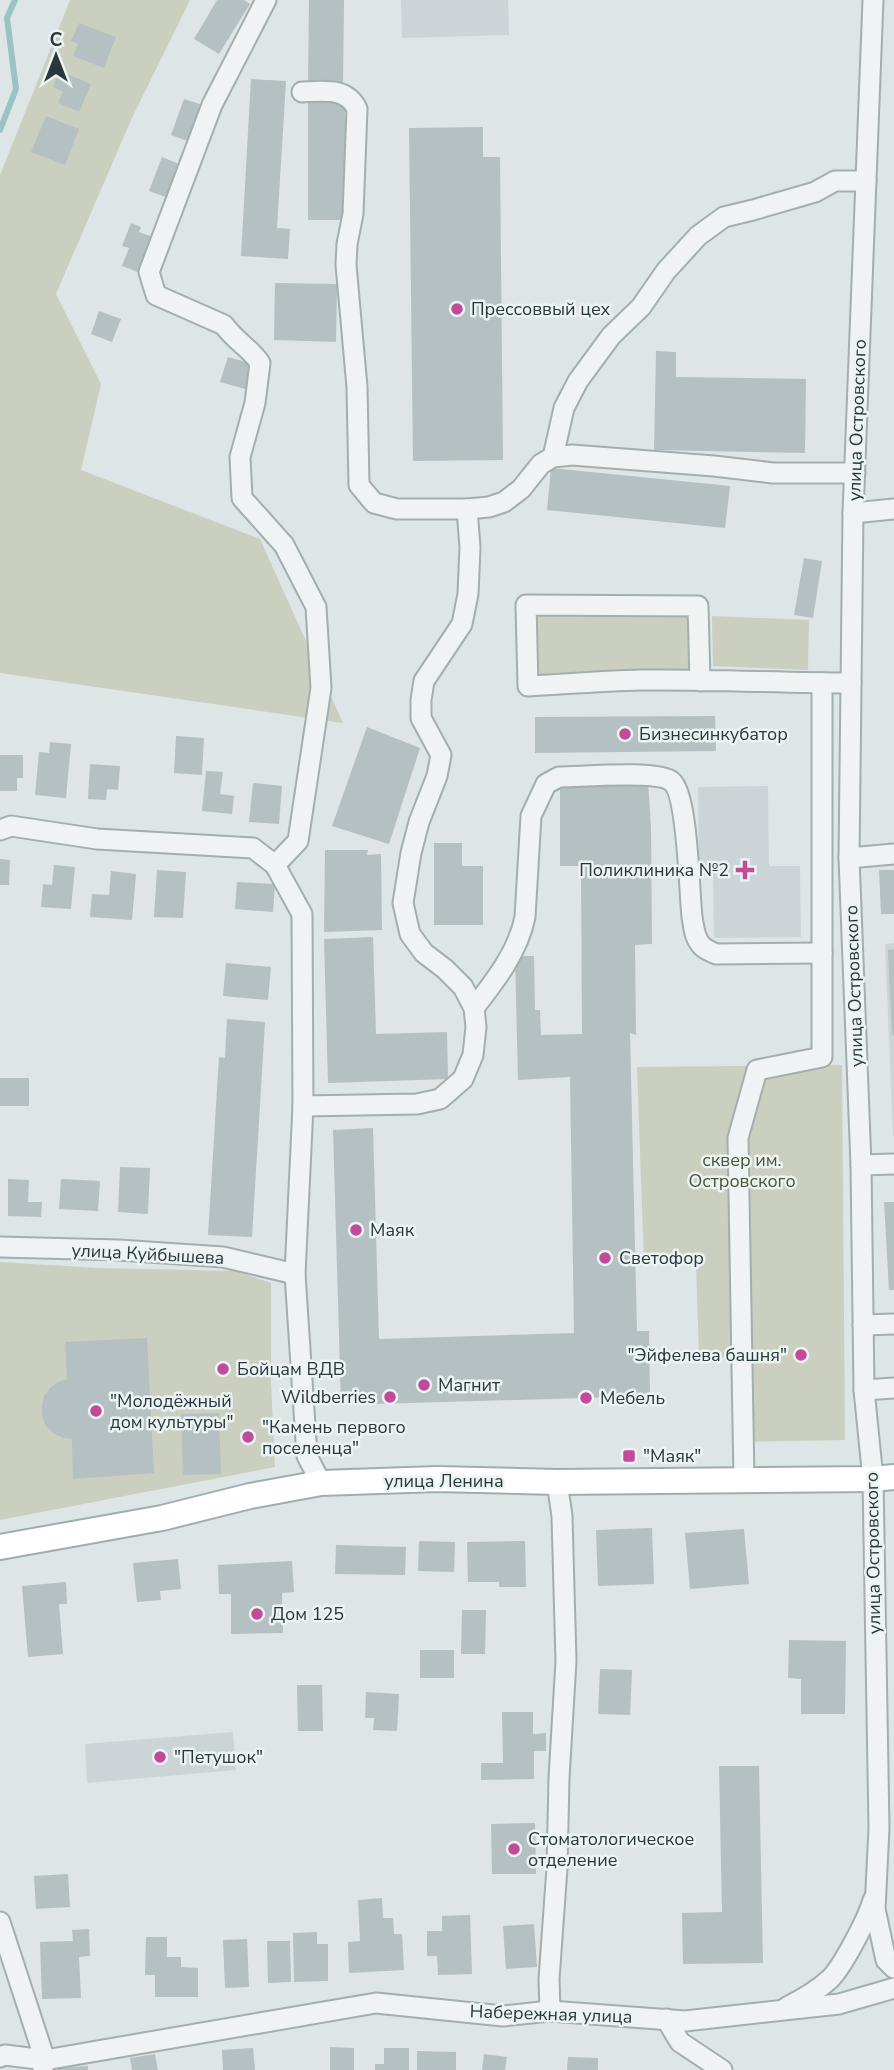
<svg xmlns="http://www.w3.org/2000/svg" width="894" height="2070" viewBox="0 0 894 2070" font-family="'Nunito Sans',sans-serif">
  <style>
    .built { fill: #cbd5d7 }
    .green { fill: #cbcfbf }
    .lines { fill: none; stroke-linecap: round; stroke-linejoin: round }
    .stream { stroke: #9ac3c3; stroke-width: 6 }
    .building { fill: #b5c0c2 }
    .minor-casing { stroke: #a3aeaf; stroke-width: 23 }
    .major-casing { stroke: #9daeb0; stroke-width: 28 }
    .minor { stroke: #eff3f4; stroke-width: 19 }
    .major { stroke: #fff; stroke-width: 24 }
    .poi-dot { fill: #c34a98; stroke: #ecf3f3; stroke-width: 2.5 }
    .labels { text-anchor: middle; stroke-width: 5; stroke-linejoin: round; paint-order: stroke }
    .poi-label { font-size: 18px; fill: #28383b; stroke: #ecf3f3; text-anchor: start }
    .street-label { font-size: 18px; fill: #28383b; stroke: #ecf3f3 }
    .park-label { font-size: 18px; fill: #4c5536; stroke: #ecf3f3 }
  </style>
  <rect width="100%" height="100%" fill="#dde5e6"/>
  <!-- built -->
  <g class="built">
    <path d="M401,0H508L509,35L402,38Z"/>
    <path d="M768,786L769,866H800L801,937L714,938L713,875H699L698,787Z"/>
    <path d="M894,943V1136H893L885,944Z"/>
    <path d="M233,1732L236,1770L87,1783L85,1744Z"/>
  </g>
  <!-- green -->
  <g class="green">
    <path d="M70,0H190L131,120L56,294L101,384L81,470L260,539L343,723L0,673V175Z"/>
    <path d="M690,615V672L539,679L537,616Z"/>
    <path d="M712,616L809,620L808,670L713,666Z"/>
    <path d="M842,1065L845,1440L733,1442L730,1357H699L696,1262L644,1263L637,1067Z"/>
    <path d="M0,1262L98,1268L236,1271L271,1283V1382L275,1467L0,1520Z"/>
  </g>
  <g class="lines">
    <!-- stream -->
    <path class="stream" d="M0,130L16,89L7,18L15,0"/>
  </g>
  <!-- building -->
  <g class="building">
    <path d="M217,0H244L250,4L219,54L194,39Z"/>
    <path d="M309,0H344L343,83L308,82Z"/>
    <path d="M79,23L116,37L104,68L73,56L78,44L71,41Z"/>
    <path d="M60,71L91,84L79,112L58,103L63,92L53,87Z"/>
    <path d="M251,79L286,81L277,228L290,229L288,259L241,256Z"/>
    <path d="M184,99L206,106L193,143L171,135Z"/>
    <rect x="308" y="99" width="37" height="121"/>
    <path d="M46,116L79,129L65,165L31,152Z"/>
    <path d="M483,127V157H500L503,460L413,461L409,128Z"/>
    <path d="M162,157L184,166L171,199L149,191Z"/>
    <path d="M131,223L141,227L139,232L153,237L140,273L122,266L129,248L122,246Z"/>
    <path d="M275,283L337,284L336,342L274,340Z"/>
    <path d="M99,311L121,319L112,342L91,334Z"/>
    <path d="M656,351L676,352V377L806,379L805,453L654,450Z"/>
    <path d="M228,357L256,365L249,390L220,382Z"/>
    <path d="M551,468L730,486L725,528L547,510Z"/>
    <path d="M804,558L822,561L813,618L794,615Z"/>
    <path d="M715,716L716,751L535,753V717Z"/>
    <path d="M367,727L420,748L389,844L332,826Z"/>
    <path d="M176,736L204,738L202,775L174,773Z"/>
    <path d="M50,742L71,744L66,798L35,795L39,752L49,753Z"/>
    <path d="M0,755H23V778H17V791H0Z"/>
    <path d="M90,764L120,766L118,790L107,789L106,800L88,799Z"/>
    <path d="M206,771L223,772L220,794L234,796L232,814L202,811Z"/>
    <path d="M648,781L651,827L652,944L635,945L636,1035L630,1033L637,1331H649L650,1396L341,1405L333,1130L373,1128L379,1339L574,1333L570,1077L518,1080L515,956H534L535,1010H540L541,1035L582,1034L581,866H560V784Z"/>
    <path d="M253,783L282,786L279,824L249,822Z"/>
    <path d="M434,843H462V866H483V925H434Z"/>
    <path d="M325,850H368L367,855L381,854L382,930L324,932Z"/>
    <path d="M0,859L10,860L9,885H0Z"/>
    <path d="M54,865L75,867L71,909L41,907L43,884L52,885Z"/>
    <path d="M157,870L186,872L183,918L154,917Z"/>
    <path d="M879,870H894V914H881Z"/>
    <path d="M111,871L136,874L132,920L90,917L92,894L109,895Z"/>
    <path d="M237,882L275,884L273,912L235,909Z"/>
    <path d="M373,937L376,1034L447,1032L448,1079L328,1083L324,939Z"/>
    <path d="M894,949V1035L892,1036L888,950Z"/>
    <path d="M226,963L271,967L268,1000L223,996Z"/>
    <path d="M227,1019L265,1022L252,1237L208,1235L219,1057L225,1058Z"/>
    <rect x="0" y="1078" width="29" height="28"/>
    <path d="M120,1167L150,1168L148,1214L118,1212Z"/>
    <path d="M8,1179L29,1180L28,1202H42L41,1217L8,1216Z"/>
    <path d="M61,1179L100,1181L98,1211L59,1209Z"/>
    <path d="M884,1202H894V1290H889Z"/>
    <path d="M147,1338L154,1473L73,1479L72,1439L63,1438L53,1433L46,1426L42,1416V1406L44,1396L50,1388L58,1382L67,1379L65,1342Z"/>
    <path d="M219,1413L221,1474L183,1475L181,1414Z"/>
    <path d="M652,1528L654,1584L598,1586L596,1530Z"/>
    <path d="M744,1529L749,1584L690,1589L685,1533Z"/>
    <path d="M419,1541L455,1542L454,1572L418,1571Z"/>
    <path d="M525,1541L526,1587H499V1582H468L467,1542Z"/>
    <path d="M336,1545L406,1547L405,1575L335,1574Z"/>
    <path d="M178,1559L181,1589L160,1591L161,1600L137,1602L133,1563Z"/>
    <path d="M292,1561L294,1592L282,1593L283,1633L231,1634V1594H219L218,1565Z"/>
    <path d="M66,1582L67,1604H59L63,1654L28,1657L22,1586Z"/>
    <path d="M462,1610H486L485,1654H461Z"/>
    <path d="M789,1640L846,1641L845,1714H801V1679L788,1678Z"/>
    <rect x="420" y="1650" width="34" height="28"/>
    <path d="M600,1669L632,1670L630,1715L598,1714Z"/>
    <path d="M297,1685H322L323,1731H298Z"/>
    <path d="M366,1692L399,1694L397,1731L373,1730L374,1718H365Z"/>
    <path d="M502,1712H533V1734L546,1733V1751H534V1779L481,1780V1763H503Z"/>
    <path d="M719,1766H759L763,1963L683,1964L682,1913L722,1912Z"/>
    <path d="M535,1823L536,1874H492L491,1824Z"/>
    <path d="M68,1874L70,1907L36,1909L34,1876Z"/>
    <path d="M382,1898L383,1918H393L394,1934H402L404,1970L349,1973L348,1942L360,1941L358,1900Z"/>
    <path d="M470,1915L472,1974L438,1975L437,1956H427V1931H442V1916Z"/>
    <path d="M534,1924L537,1967L506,1969L503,1926Z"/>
    <path d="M89,1929L90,1956L79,1957L81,1998L42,1999L40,1942L73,1941L72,1930Z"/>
    <path d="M317,1932V1944H328V1981L294,1982L293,1933Z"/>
    <path d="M146,1937H167V1957H181V1967L198,1968V1997H155V1975H145Z"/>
    <path d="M247,1939L249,1987L225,1988L223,1940Z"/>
    <path d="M267,1941H290L291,1982L268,1983Z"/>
    <path d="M330,2047L354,2048V2070H330Z"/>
    <path d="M253,2048L255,2070H223L222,2050Z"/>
    <path d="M384,2048H409V2070H375V2064H384Z"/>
    <path d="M417,2051L456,2052V2070H417Z"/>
    <path d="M155,2054L158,2070H132L130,2058Z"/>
    <path d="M484,2054L507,2057L505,2070H482Z"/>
    <path d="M568,2057L598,2058V2070H567Z"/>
    <path d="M88,2066V2070H57V2068Z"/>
  </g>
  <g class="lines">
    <defs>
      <g id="minor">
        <path d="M266,0L212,105L149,272L156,295L224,325C234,340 250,348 260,363L255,403L240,457L242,498L284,545L316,607L321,688L298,841L275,865L302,914L303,1106L295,1274L307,1456L321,1483"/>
        <path d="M873,0L853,513L849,858L861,1165L864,1390L873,1479L879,1828L875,1909L886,1960L894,1968"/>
        <path d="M302,92C323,91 347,87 357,109L353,214L347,244L346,265L357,387L359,485L374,503L397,509H467L489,507L504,502L521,489L541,464L553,457L572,455L714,466L773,473H855"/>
        <path d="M553,457L564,408L578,381L611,336L641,307L666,271L698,236L724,217L753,210L815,192L835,181H866"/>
        <path d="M853,513L894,509"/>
        <path d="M700,681L698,606L526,605L528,686C565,684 603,681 641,680C711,679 781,683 851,683"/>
        <path d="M0,830L11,826L97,839L253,848L275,865"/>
        <path d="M849,858L894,854"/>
        <path d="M474,1008C495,981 518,952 525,917L531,816L546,784L559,777C581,777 656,770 671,781C688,793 689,891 692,917C694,927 694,938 702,946C706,950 712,952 716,954L822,953"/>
        <path d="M303,1106L417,1104L440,1099L463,1079L473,1055L476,1027L474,1008L463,987L445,969L424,953L410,934L403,903L411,853L419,822L437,776L441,755L421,718V700L424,681L462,624L468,594L470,547L467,509"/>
        <path d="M861,1165L894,1164"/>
        <path d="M0,1247L119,1250L223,1257L295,1274"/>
        <path d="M863,1325L894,1324"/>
        <path d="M864,1390L894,1388"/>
        <path d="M744,1480L738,1138L757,1070L822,1057V683"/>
        <path d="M0,1922L45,2060L43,2069"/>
        <path d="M787,2007C801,2000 818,1990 830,1979C843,1966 868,1918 873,1900"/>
        <path d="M550,2011L549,1979L557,1868L559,1778L566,1661L562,1516L557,1482"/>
        <path d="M666,2019L680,2042L722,2070"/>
        <path d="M0,2057L5,2055L45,2060L376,2003L503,2016L550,2011L685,2021L839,2004L894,1988"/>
      </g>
      <path id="major" d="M0,1547L162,1518L250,1496L321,1483L437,1479L557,1482L873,1479L894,1477"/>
    </defs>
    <!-- minor casing -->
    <use href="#minor" class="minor-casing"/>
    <!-- major casing -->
    <use href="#major" class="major-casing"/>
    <!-- minor -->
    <use href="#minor" class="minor"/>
    <!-- major -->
    <use href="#major" class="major"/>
  </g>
  <!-- markers -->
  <g class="poi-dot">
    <circle cx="457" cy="309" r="7"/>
    <circle cx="625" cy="734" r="7"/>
    <path d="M741.5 859.5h7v7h7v7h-7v7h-7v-7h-7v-7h7z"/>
    <circle cx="356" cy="1230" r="7"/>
    <circle cx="605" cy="1258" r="7"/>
    <circle cx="801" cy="1355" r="7"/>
    <circle cx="223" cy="1369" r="7"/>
    <circle cx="424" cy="1385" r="7"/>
    <circle cx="390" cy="1397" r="7"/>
    <circle cx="586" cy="1398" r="7"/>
    <circle cx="96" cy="1411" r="7"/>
    <circle cx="248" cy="1437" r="7"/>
    <rect x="622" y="1449" width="14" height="14" rx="3.5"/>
    <circle cx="257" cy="1614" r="7"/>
    <circle cx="160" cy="1757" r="7"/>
    <circle cx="514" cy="1849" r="7"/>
  </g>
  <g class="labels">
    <!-- poi labels -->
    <g class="poi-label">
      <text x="471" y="315">Прессоввый цех</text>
      <text x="639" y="740">Бизнесинкубатор</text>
      <text x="729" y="876" text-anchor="end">Поликлиника №2</text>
      <text x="370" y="1236">Maяк</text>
      <text x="619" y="1264">Светофор</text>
      <text x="787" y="1361" text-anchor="end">"Эйфелева башня"</text>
      <text x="237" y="1375">Бойцам ВДВ</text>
      <text x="438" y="1391">Магнит</text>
      <text x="376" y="1403" text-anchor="end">Wildberries</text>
      <text x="600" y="1404">Мебель</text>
      <text x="110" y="1407">"Молодёжный<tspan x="110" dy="21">дом культуры"</tspan></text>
      <text x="262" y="1433">"Камень первого<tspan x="262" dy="21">поселенца"</tspan></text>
      <text x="643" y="1462">"Маяк"</text>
      <text x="271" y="1620">Дом 125</text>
      <text x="174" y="1763">"Петушок"</text>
      <text x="528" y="1845">Стоматологическое<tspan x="528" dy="21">отделение</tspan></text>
    </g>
    <!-- street labels -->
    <g class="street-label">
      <text transform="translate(857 420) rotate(-88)" y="6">улица Островского</text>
      <text transform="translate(854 986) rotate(-92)" y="6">улица Островского</text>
      <text transform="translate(148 1254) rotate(3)" y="6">улица Куйбышева</text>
      <text x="444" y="1487">улица Ленина</text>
      <text transform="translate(873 1553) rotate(-91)" y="6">улица Островского</text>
      <text transform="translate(551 2014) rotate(2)" y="6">Набережная улица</text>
    </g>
    <!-- park labels -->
    <g class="park-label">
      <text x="742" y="1166">сквер им.<tspan x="742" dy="21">Островского</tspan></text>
    </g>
  </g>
  <!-- north arrow -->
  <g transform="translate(56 56)" stroke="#ecf3f3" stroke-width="5" paint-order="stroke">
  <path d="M0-5L12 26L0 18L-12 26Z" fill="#28383b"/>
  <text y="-10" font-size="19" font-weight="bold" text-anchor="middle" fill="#28383b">С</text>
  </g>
</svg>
